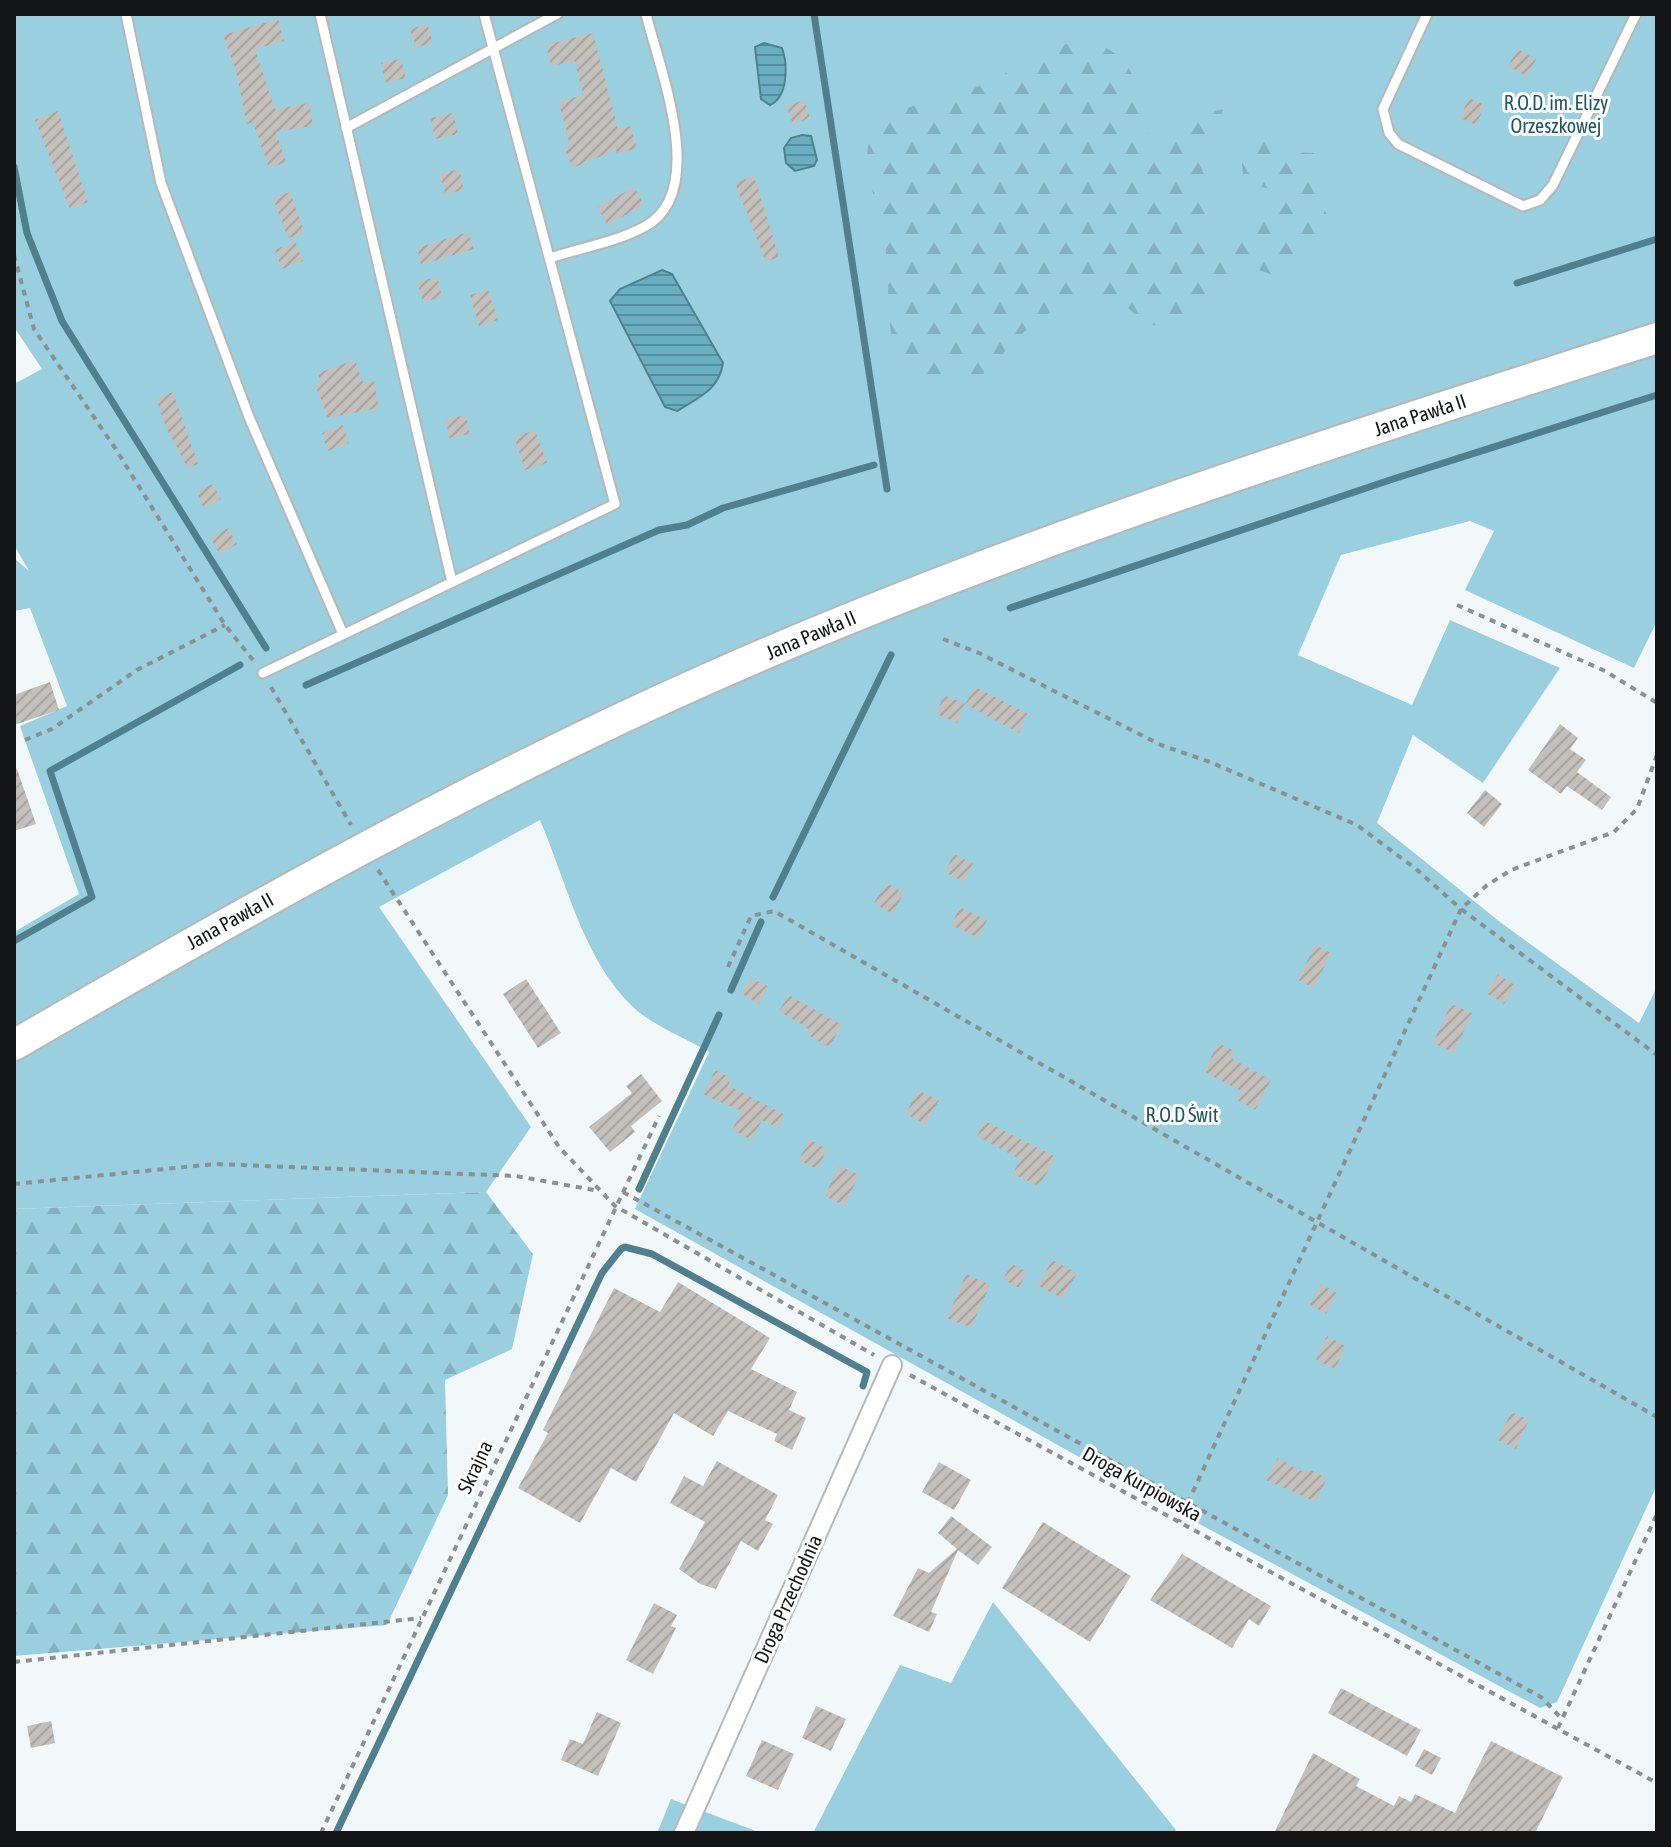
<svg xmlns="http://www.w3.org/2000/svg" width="1671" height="1847" viewBox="0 0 1671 1847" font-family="'Asap Condensed',sans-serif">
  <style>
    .green { fill: #9acfdf }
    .forest { fill: url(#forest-firs) }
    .water { fill: url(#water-rules); stroke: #50808e; stroke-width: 2 }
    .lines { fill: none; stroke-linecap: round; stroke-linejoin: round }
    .stream { stroke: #50808e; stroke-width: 7 }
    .building { fill: url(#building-hatch) }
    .lane-casing { stroke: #b3b9bb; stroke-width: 13 }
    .street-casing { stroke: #b3b9bb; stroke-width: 22 }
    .primary-casing { stroke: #b3b9bb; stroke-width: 34 }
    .path { stroke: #8b9091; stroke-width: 4; stroke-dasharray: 6 6; stroke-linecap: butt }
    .lane { stroke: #fff; stroke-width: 9 }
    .street { stroke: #fff; stroke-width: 18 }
    .primary { stroke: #fff; stroke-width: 30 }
    .labels { text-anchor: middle; stroke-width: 6; stroke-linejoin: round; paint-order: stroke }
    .park-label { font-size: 20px; fill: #1d5665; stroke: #fff }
    .street-label { font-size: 20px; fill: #131516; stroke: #fff }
  </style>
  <defs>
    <pattern id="forest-firs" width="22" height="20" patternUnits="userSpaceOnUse" patternTransform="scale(2)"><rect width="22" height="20" fill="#9acfdf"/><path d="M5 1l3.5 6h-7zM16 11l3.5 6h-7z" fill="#84b1bf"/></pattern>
    <pattern id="water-rules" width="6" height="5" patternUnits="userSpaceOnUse" patternTransform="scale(2)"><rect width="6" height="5" fill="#6aaec2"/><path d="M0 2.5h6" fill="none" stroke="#568c9d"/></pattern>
    <pattern id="building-hatch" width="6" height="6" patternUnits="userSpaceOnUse" patternTransform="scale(2)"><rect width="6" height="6" fill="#c3c0bc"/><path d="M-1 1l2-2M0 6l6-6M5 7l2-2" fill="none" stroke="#a7a4a1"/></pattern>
  </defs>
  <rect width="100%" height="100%" fill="#f2f8fa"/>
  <!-- green -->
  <g class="green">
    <path d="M14,14H1657V621L1634,668L1465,590L1494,531L1470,521L1341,555L1298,655L1412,705L1450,620L1560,668L1483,783L1413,735L1377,823L1500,922L1639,1023L1657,987V1485L1557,1702L1540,1708L1194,1521L635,1209L709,1052C685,1038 654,1026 634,1008C583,960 567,883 540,820L379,907L531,1127L486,1192L14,1209V932L79,894L20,726L67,706L30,608L14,611V558L29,571L14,545V384L42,369L14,327Z"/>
    <path d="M993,1602L1176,1830L1174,1833H813L900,1665L951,1683Z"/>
    <path d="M671,1799L761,1833H657Z"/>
  </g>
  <!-- forest -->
  <g class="forest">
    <path d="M1079,39C1139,50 1138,90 1149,139H1170L1202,115L1223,109L1202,171L1214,189L1198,231L1212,248L1233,251L1249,215L1266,204L1278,189L1258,187L1243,174L1240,144L1258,135L1272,151L1314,153C1321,171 1318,178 1320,195C1321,201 1325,207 1326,213C1331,242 1304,269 1281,281C1260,267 1247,265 1225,278C1213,316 1182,330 1143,324C1105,270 1042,310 1007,349C1001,355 998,364 992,369C980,379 955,377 939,376C929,376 913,375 905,366C884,345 890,288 887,260C885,235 863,167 868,147C880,101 951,100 986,83C1017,68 1046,51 1079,39Z"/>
    <path d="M486,1192L533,1254L512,1349L445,1380L448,1495L387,1625L14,1656V1209Z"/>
  </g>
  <!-- water -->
  <g class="water">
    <path d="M764,43L782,48C788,65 788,97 770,105L761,99L755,47Z"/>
    <path d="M802,135L811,136L817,160L814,166L795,171L786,163L784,148L791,138Z"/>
    <path d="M662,270L672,274L723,363C719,390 699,397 677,411L665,407L610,301L620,289Z"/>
  </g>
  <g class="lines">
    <!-- stream -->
    <g class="stream">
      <path d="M814,14L887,489"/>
      <path d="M14,167L27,233L62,321L266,648"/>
      <path d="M1517,283L1657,239"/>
      <path d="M1010,608L1390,480L1657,395"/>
      <path d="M306,685L659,530L687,525L723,508L874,465"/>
      <path d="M773,897L891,655"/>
      <path d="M14,941L92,897L50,771L240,665"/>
      <path d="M731,990L761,922"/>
      <path d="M639,1189L719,1015"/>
      <path d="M336,1833L602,1273L621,1249L625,1247L652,1254L867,1372L863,1386"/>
    </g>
  </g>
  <!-- building -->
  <g class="building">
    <path d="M278,19L284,41L255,49L275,109L309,103L313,126L276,132L286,162L269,168L253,122L247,124L236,71L223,35Z"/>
    <path d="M427,24L433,42L416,48L410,29Z"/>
    <path d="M593,33L618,129L630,126L637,148L617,154L616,150L573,168L564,148L570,146L559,102L583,95L575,61L551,66L546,45Z"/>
    <path d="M1518,49L1536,60L1526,76L1508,66Z"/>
    <path d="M401,59L406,78L386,83L381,63Z"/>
    <path d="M1469,98L1485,105L1476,125L1460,118Z"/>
    <path d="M804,100L810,118L793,124L786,106Z"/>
    <path d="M58,111L88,202L70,209L35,120Z"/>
    <path d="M453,113L458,134L435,139L431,118Z"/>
    <path d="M459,169L464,190L445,194L440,174Z"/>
    <path d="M754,176L779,257L766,262L735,183Z"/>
    <path d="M634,187L644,205L607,225L598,207Z"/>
    <path d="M290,192L305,234L288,238L273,198Z"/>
    <path d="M468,232L474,249L421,265L417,248Z"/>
    <path d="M295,241L303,261L282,269L275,250Z"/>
    <path d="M437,277L442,297L423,302L417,282Z"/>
    <path d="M488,290L498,320L479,326L470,295Z"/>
    <path d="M355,360L363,383L374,381L379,408L328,418L315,384L321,382L318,373Z"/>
    <path d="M173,392L198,464L188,468L166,428L156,398Z"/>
    <path d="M466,415L470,434L449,438L446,419Z"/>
    <path d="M343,425L349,443L328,451L322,433Z"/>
    <path d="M535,430L547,463L525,470L514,437Z"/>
    <path d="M213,484L221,499L204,508L196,492Z"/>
    <path d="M228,528L237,544L220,554L211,538Z"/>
    <path d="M50,682L59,710L14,725V695Z"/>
    <path d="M975,687L1028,714L1019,733L965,704Z"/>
    <path d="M944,695L965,704L957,723L936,714Z"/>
    <path d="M1560,724L1578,738L1570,749L1586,760L1577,772L1611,797L1602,810L1567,786L1561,794L1528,770Z"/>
    <path d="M14,769H17L36,824L14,831Z"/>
    <path d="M1485,790L1502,804L1484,827L1467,813Z"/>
    <path d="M954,854L973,864L964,882L945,872Z"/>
    <path d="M886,883L904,893L892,914L874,903Z"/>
    <path d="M960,907L987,920L978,938L951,925Z"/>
    <path d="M1315,945L1331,953L1314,988L1298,980Z"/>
    <path d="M1498,974L1516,986L1504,1004L1486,993Z"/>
    <path d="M751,978L769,987L759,1004L742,994Z"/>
    <path d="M526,979L561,1033L538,1048L503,994Z"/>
    <path d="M789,995L842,1025L829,1047L806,1034L809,1029L779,1011Z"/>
    <path d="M1451,1004L1472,1013L1454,1053L1433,1043Z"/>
    <path d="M1218,1043L1236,1052L1232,1059L1271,1080L1255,1110L1237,1100L1241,1091L1204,1072Z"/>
    <path d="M715,1070L731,1078L728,1085L785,1115L779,1128L762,1120L752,1140L732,1130L742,1111L704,1095Z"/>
    <path d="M641,1074L662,1101L631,1126L635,1132L610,1152L589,1127L632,1093L626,1086Z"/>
    <path d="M918,1090L939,1100L926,1125L906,1114Z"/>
    <path d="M985,1121L1056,1157L1039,1186L1013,1174L1020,1159L977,1136Z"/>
    <path d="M809,1139L827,1149L817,1169L799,1160Z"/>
    <path d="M839,1166L859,1175L845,1206L825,1196Z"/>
    <path d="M1052,1260L1077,1273L1063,1299L1038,1286Z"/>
    <path d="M1012,1264L1027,1272L1019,1288L1003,1279Z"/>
    <path d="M966,1274L990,1285L971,1328L947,1318Z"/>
    <path d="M678,1282L770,1338L751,1369L797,1392L789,1410L806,1418L792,1450L774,1441L777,1434L728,1411L713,1436L674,1413L636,1482L611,1468L580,1523L518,1488L548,1433L543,1430L614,1288L660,1312Z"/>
    <path d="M1321,1284L1337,1293L1326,1314L1310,1305Z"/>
    <path d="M1327,1336L1346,1346L1335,1369L1316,1360Z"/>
    <path d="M1511,1412L1529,1420L1516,1449L1498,1440Z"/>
    <path d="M1278,1458L1305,1473L1308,1469L1327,1478L1316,1502L1266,1480Z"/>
    <path d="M717,1461L778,1495L765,1520L773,1524L758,1551L741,1541L716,1589L700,1584L679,1569L705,1522L670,1503L684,1476L703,1486Z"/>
    <path d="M939,1462L971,1480L954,1510L922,1492Z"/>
    <path d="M951,1516L992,1547L978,1565L958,1550L931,1612L937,1614L929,1632L893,1616L918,1568L929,1573L957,1549L938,1533Z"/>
    <path d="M1043,1522L1131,1576L1090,1642L1002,1588Z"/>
    <path d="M1182,1554L1271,1606L1259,1626L1249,1619L1232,1648L1150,1600Z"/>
    <path d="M654,1603L677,1615L671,1626L676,1628L653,1674L626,1660Z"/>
    <path d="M1341,1688L1421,1730L1407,1756L1328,1713Z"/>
    <path d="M816,1706L846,1719L831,1751L802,1738Z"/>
    <path d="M597,1712L621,1723L598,1776L561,1760L570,1739L583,1744Z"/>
    <path d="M51,1721L55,1743L31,1748L27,1726Z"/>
    <path d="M762,1740L794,1754L778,1790L746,1776Z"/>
    <path d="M1491,1741L1563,1777L1535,1833H1274L1313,1753L1360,1779L1356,1786L1394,1806L1399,1796L1411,1802L1415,1794L1455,1813Z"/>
    <path d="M1424,1749L1441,1758L1432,1775L1415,1766Z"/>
  </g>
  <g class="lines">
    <defs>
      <g id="lane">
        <path d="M126,14L161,183L249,417L343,634"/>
        <path d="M320,14L452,582"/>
        <path d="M1427,14L1383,109L1389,133L1398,144L1523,206L1540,200L1553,185L1636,14"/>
        <path d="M346,128L557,14"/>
        <path d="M550,258C580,248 616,242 644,227C710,193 659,68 646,14"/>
        <path d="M263,673L615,504L484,14"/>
      </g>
      <path id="street" d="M684,1833L892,1365"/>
      <path id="primary" d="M14,1045C240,914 468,785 707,679C1015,542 1337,441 1657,338"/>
    </defs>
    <!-- lane casing -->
    <use href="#lane" class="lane-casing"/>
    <!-- street casing -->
    <use href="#street" class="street-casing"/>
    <!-- primary casing -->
    <use href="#primary" class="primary-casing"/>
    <!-- path -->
    <g class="path">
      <path d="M14,255L34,329L115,448L225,625L253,660"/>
      <path d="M1457,605L1605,671L1657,703"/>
      <path d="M943,639L979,653L1161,745L1210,762L1357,825L1416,869L1461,909L1179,1522"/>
      <path d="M271,687L351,825"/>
      <path d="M25,740L52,729L137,670L225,625"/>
      <path d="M1657,755L1637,809L1614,832L1511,870L1486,886L1461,909L1657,1055"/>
      <path d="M378,870L559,1147L615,1206L874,1355"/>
      <path d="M728,967L751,916L774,911L1657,1417"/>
      <path d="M14,1184L215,1164L516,1176L594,1190"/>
      <path d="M623,1192L1541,1697L1562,1719"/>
      <path d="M910,1375L1657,1783"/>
      <path d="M14,1662L421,1618"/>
      <path d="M1558,1728L1657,1514"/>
      <path d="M321,1833L659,1116"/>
    </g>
    <!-- lane -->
    <use href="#lane" class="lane"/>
    <!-- street -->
    <use href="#street" class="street"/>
    <!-- primary -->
    <use href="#primary" class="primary"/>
  </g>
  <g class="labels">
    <!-- park labels -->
    <g class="park-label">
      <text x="1556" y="110">R.O.D. im. Elizy<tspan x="1556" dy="23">Orzeszkowej</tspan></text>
      <text x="1182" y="1122">R.O.D Świt</text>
    </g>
    <!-- street labels -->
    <g class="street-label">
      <text transform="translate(1420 415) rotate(-18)" y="7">Jana Pawła II</text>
      <text transform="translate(811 635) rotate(-23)" y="7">Jana Pawła II</text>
      <text transform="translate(230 921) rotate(-29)" y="7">Jana Pawła II</text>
      <text transform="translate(475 1467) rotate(-65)" y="7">Skrajna</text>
      <text transform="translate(1142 1484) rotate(29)" y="7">Droga Kurpiowska</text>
      <text transform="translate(788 1599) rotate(-66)" y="7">Droga Przechodnia</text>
    </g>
  </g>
  <!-- border -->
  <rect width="1671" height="1847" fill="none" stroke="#131516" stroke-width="32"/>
</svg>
